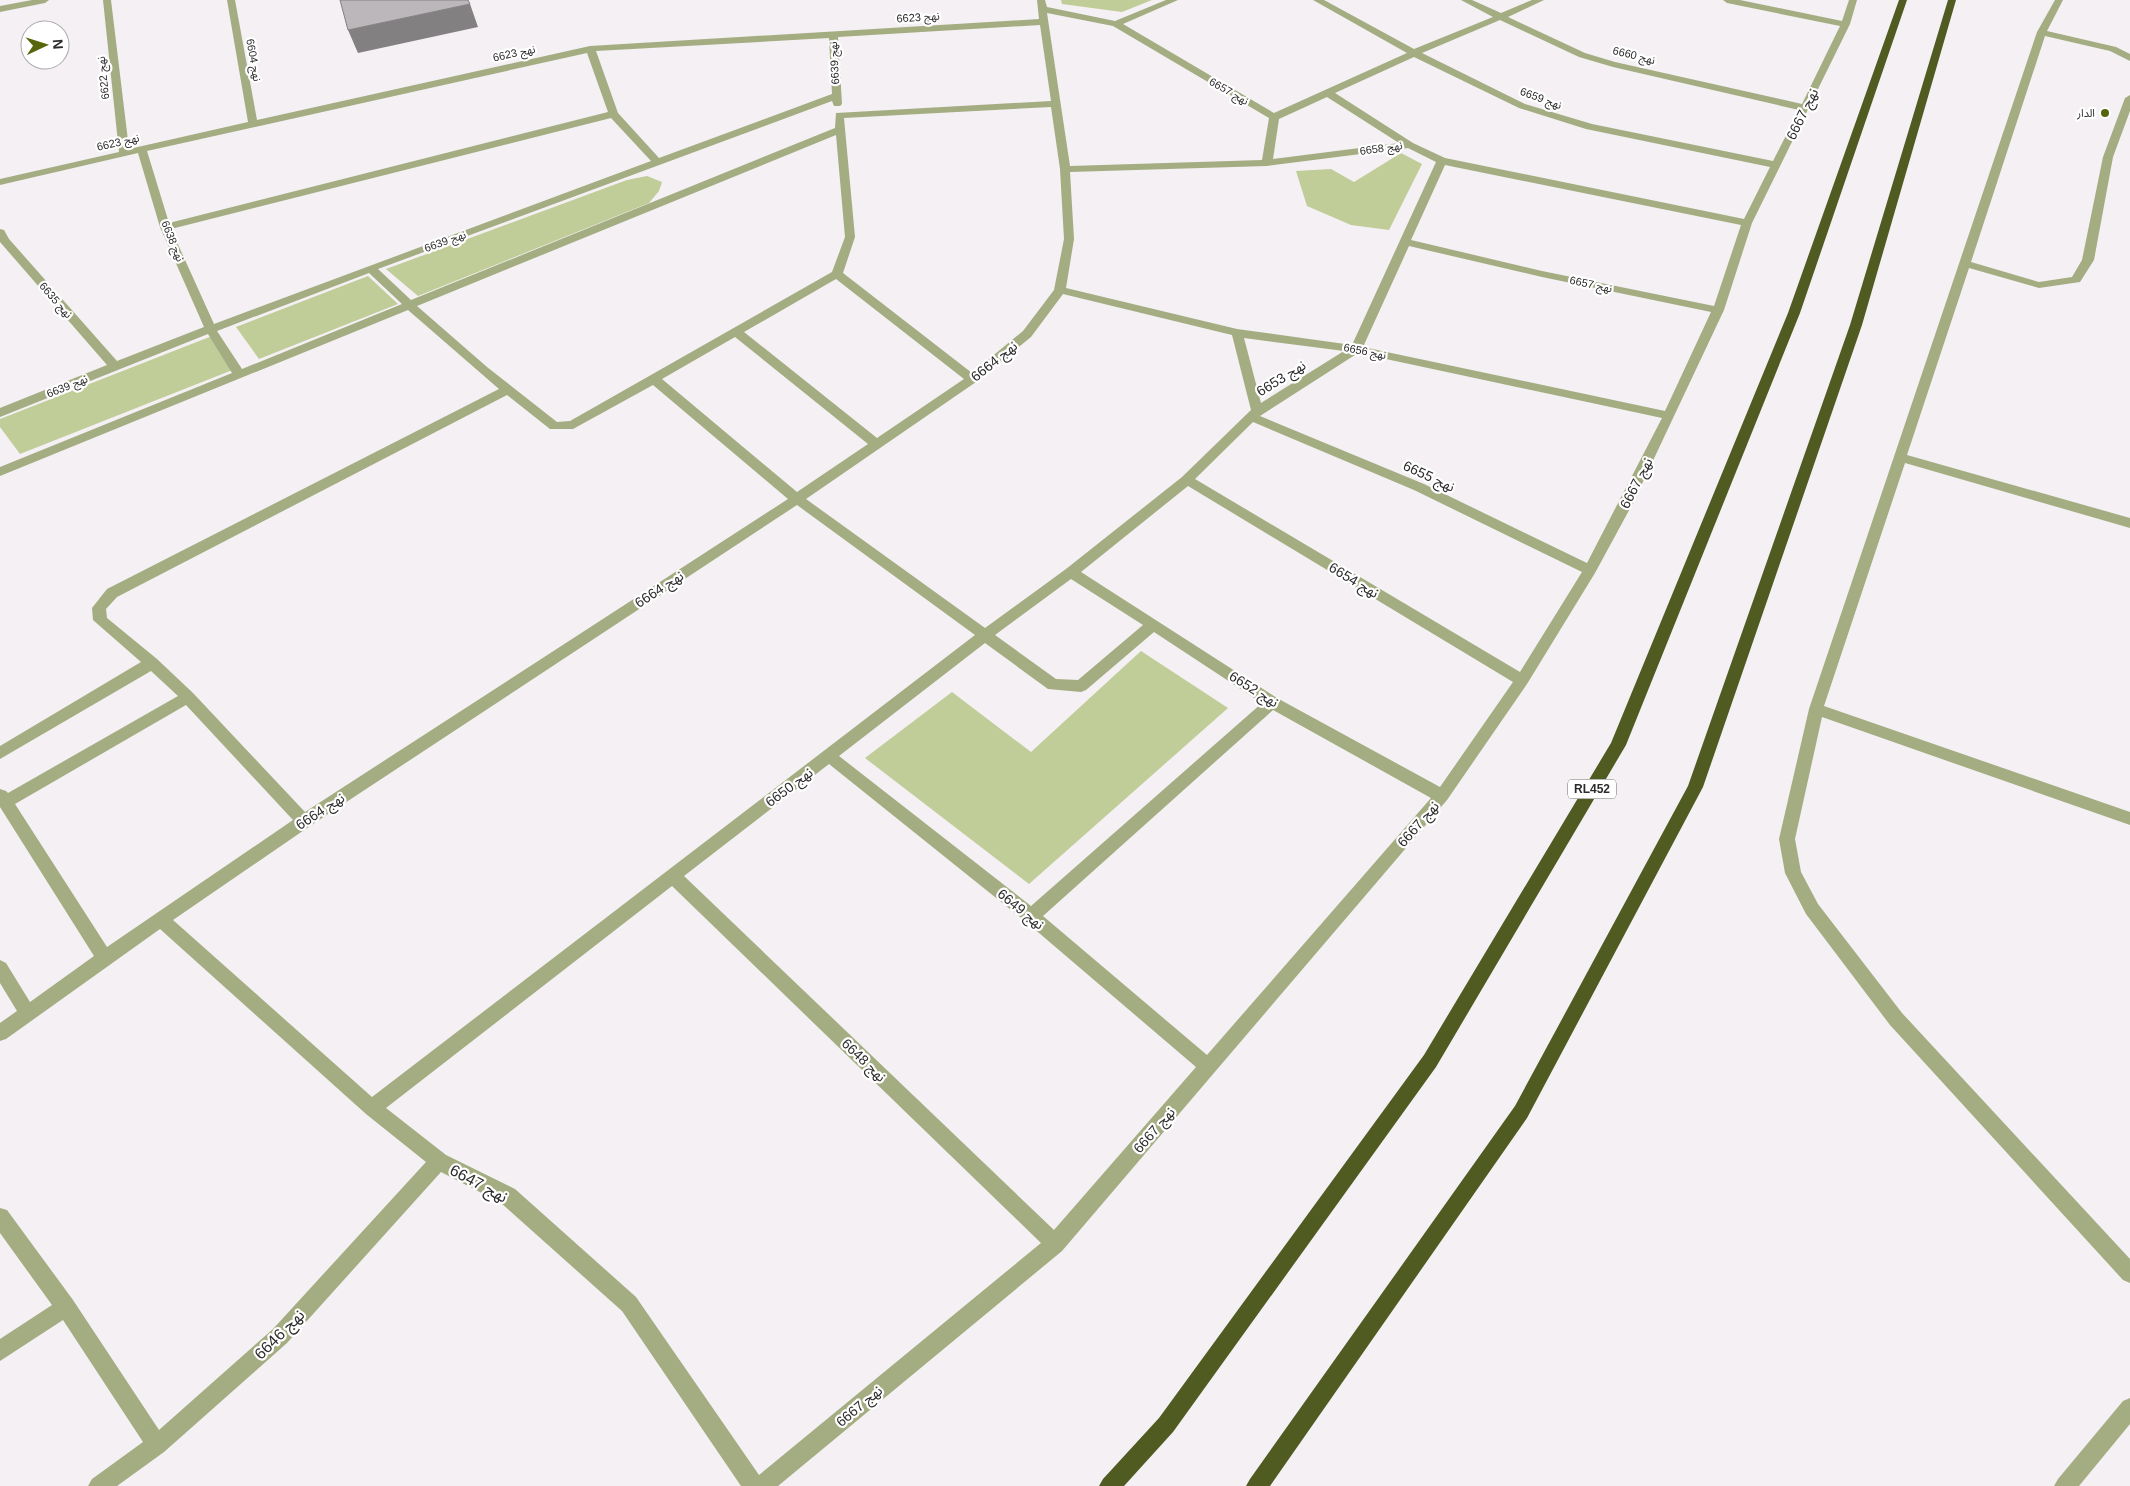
<svg xmlns="http://www.w3.org/2000/svg" width="2130" height="1486" viewBox="0 0 2130 1486" font-family="Helvetica,'Noto Sans Arabic',sans-serif">
  <style>
    .green { fill: #c0cd98 }
    .lines { fill: none; stroke-linecap: round; stroke-linejoin: round }
    .minor { fill: #a3ad81; fill-rule: evenodd }
    .highway { fill: #4f5b21; fill-rule: evenodd }
    .shaded-wall { fill: #838082 }
    .building { fill: #bbb7ba; stroke: #838082 }
    .poi-dot { fill: #57660c; stroke: #fff; stroke-width: 2 }
    .labels { text-anchor: middle; stroke-width: 4.5; stroke-linejoin: round; paint-order: stroke }
    .far-street-label { font-size: 11px; fill: #2d2b2c; stroke: #fff }
    .far-poi-label { font-size: 11px; fill: #2d2b2c; stroke: #fff; text-anchor: end }
    .shield { fill: #fff; stroke: #6c6b6b; stroke-width: 1 }
    .shield-label { font-size: 12px; font-weight: bold; fill: #2d2b2c }
    .street-label { font-size: 14px; fill: #2d2b2c; stroke: #fff }
    .near-street-label { font-size: 16px; fill: #2d2b2c; stroke: #fff }
  </style>
  <rect width="100%" height="100%" fill="#f4f0f3"/>
  <!-- green -->
  <g class="green">
    <path d="M1061,0H1152L1122,12L1062,4Z"/>
    <path d="M1401,153L1422,164L1389,230L1351,225L1307,206L1296,171L1331,169L1354,182Z"/>
    <path d="M647,176L662,182L659,191L649,203L418,296L386,269L627,180Z"/>
    <path d="M368,276L398,304L259,359L236,327Z"/>
    <path d="M212,336L235,369L20,454L0,427V419Z"/>
    <path d="M1141,651L1228,708L1029,884L865,758L952,692L1031,752Z"/>
  </g>
  <g class="lines">
    <!-- minor -->
    <g class="minor">
      <path d="M32,0H49L45,3L0,12V6Z"/>
      <path d="M103,0H111L129,149L248,122L227,0H235L257,120L590,46L1039,19L1037,0H1045L1047,7L1115,21L1166,0H1178L1123,24L1274,113L1407,53L1313,0H1324L1414,49L1493,17L1461,0H1472L1501,13L1532,0H1544L1508,17L1585,53L1615,62L1802,104L1840,26L1727,3L1723,0H1740L1842,21L1849,0H1857L1850,24L1752,223L1724,310L1633,503L1595,573L1527,684L1447,800L1062,1251L778,1486H741L622,1311L501,1203L441,1172L287,1343L164,1452L117,1486H88L92,1479L143,1442L63,1320L0,1361V1339L52,1305L0,1233V1208L7,1210L73,1300L159,1430L273,1329L426,1162L366,1114L160,929L6,1039L0,1041V1023L17,1011L0,983V960L6,963L30,1002L94,956L0,807V789L6,791L8,793L178,696L151,671L0,759V746L141,662L93,620L92,608L107,589L499,389L408,310L0,476V467L232,373L208,334L0,417V408L107,365L0,242V229L4,230L9,239L117,361L204,327L160,227L138,153L0,185V179L119,152ZM1047,13L1113,26L1269,118L1262,160L1070,166ZM1500,20L1579,57L1613,67L1799,110L1773,161L1592,124L1525,104L1422,53ZM1040,25L1051,101L836,113L835,128L411,300L378,269L832,101L834,106H840L842,104L838,37ZM829,38L832,94L659,158L618,113L596,51ZM587,53L608,112L169,223L147,151ZM1414,57L1519,108L1586,129L1770,167L1744,219L1445,158L1413,143L1335,93ZM1327,97L1399,143L1273,159L1279,119ZM1051,107L1060,169L1064,239L1054,290L1023,331L972,373L843,273L855,237L844,118ZM611,118L651,161L214,324L171,229ZM836,135L845,237L832,272L570,421L557,422L487,367L417,306ZM1408,148L1436,162L1352,345L1237,329L1066,288L1074,239L1070,172L1267,166ZM1445,165L1741,225L1714,306L1542,271L1411,240ZM1409,246L1542,277L1711,312L1665,411L1363,347ZM369,273L402,304L242,369L217,331ZM836,279L964,379L877,438L744,332ZM1063,294L1232,335L1251,410L1182,477L1066,569L985,628L806,499L976,382L1031,337ZM735,337L868,444L797,492L662,379ZM1244,338L1344,351L1261,403ZM1358,353L1662,418L1587,563L1424,484L1260,416ZM653,385L788,499L305,812L193,693L157,659L107,618L106,609L117,597L507,395L550,429H573ZM1253,422L1414,490L1582,572L1520,672L1195,479ZM1188,486L1513,682L1440,787L1277,698L1081,572ZM797,505L975,635L372,1097L173,920L310,826ZM1071,579L1143,625L1078,680L1056,679L995,635ZM1154,632L1262,703L1031,906L839,756L985,643L1048,689L1081,692L1086,690ZM186,705L293,820L107,947L15,804ZM1273,710L1431,798L1207,1055L1043,916ZM829,764L1025,921L1196,1067L1054,1230L684,876ZM672,886L1041,1243L759,1475L636,1297L515,1189L446,1155L386,1108Z"/>
      <path d="M2055,0H2063L2047,31L2116,47L2130,54V61L2110,51L2045,36L1971,262L2039,282L2072,277L2082,260L2103,157L2125,98L2130,95V111L2113,157L2094,260L2080,282L2039,288L1969,268L1907,455L2130,518V528L1905,463L1824,706L2130,812V825L1822,717L1795,839L1801,872L1818,904L1902,1013L2130,1259V1283L2123,1280L1890,1025L1806,914L1785,873L1779,839L1809,709L2037,32Z"/>
      <path d="M2130,1398V1424L2079,1486H2054L2058,1479L2123,1401Z"/>
    </g>
    <!-- highway -->
    <g class="highway">
      <path d="M1899,0H1907L1800,313L1626,745L1436,1067L1173,1432L1124,1486H1099L1103,1479L1159,1418L1424,1055L1611,743L1788,313Z"/>
      <path d="M1948,0H1956L1862,325L1703,787L1527,1118L1270,1486H1246L1250,1479L1515,1106L1688,786L1850,325Z"/>
    </g>
  </g>
  <!-- shaded-wall -->
  <path class="shaded-wall" d="M470,4L478,27L358,53L348,30Z"/>
  <!-- building -->
  <path class="building" d="M340,0H468L470,4L348,30Z"/>
  <!-- markers -->
  <circle class="poi-dot" cx="2105" cy="113" r="5"/>
  <g class="labels">
    <!-- far-street labels -->
    <g class="far-street-label">
      <text transform="translate(918 17) rotate(-4)" y="4">نهج 6623</text>
      <text transform="translate(514 53) rotate(-12)" y="4">نهج 6623</text>
      <text transform="translate(1634 55) rotate(14)" y="4">نهج 6660</text>
      <text transform="translate(254 60) rotate(80)" y="4">نهج 6604</text>
      <text transform="translate(834 63) rotate(-93)" y="4">نهج 6639</text>
      <text transform="translate(103 78) rotate(-96)" y="4">نهج 6622</text>
      <text transform="translate(1229 91) rotate(30)" y="4">نهج 6657</text>
      <text transform="translate(1541 98) rotate(20)" y="4">نهج 6659</text>
      <text transform="translate(118 142) rotate(-13)" y="4">نهج 6623</text>
      <text transform="translate(1381 148) rotate(-8)" y="4">نهج 6658</text>
      <text transform="translate(173 241) rotate(68)" y="4">نهج 6638</text>
      <text transform="translate(445 241) rotate(-20)" y="4">نهج 6639</text>
      <text transform="translate(1591 284) rotate(12)" y="4">نهج 6657</text>
      <text transform="translate(56 300) rotate(49)" y="4">نهج 6635</text>
      <text transform="translate(1365 351) rotate(11)" y="4">نهج 6656</text>
      <text transform="translate(67 386) rotate(-22)" y="4">نهج 6639</text>
    </g>
    <!-- far-poi labels -->
    <g class="far-poi-label">
      <text x="2095" y="117">الدار</text>
    </g>
    <!-- shield labels -->
    <rect class="shield" x="1568" y="779.5" width="48" height="19" rx="4"/>
    <g class="shield-label">
      <text x="1592" y="793">RL452</text>
    </g>
    <!-- street labels -->
    <g class="street-label">
      <text transform="translate(1802 114) rotate(-64)" y="5">نهج 6667</text>
      <text transform="translate(994 361) rotate(-39)" y="5">نهج 6664</text>
      <text transform="translate(1281 378) rotate(-32)" y="5">نهج 6653</text>
      <text transform="translate(1429 476) rotate(25)" y="5">نهج 6655</text>
      <text transform="translate(1636 483) rotate(-63)" y="5">نهج 6667</text>
      <text transform="translate(1354 580) rotate(31)" y="5">نهج 6654</text>
      <text transform="translate(659 589) rotate(-33)" y="5">نهج 6664</text>
      <text transform="translate(1254 689) rotate(32)" y="5">نهج 6652</text>
      <text transform="translate(789 787) rotate(-37)" y="5">نهج 6650</text>
      <text transform="translate(320 811) rotate(-33)" y="5">نهج 6664</text>
      <text transform="translate(1418 824) rotate(-49)" y="5">نهج 6667</text>
      <text transform="translate(1021 909) rotate(39)" y="5">نهج 6649</text>
      <text transform="translate(864 1060) rotate(44)" y="5">نهج 6648</text>
      <text transform="translate(1154 1130) rotate(-49)" y="5">نهج 6667</text>
      <text transform="translate(859 1406) rotate(-40)" y="5">نهج 6667</text>
    </g>
    <!-- near-street labels -->
    <g class="near-street-label">
      <text transform="translate(479 1183) rotate(28)" y="6">نهج 6647</text>
      <text transform="translate(279 1334) rotate(-45)" y="6">نهج 6646</text>
    </g>
  </g>
  <!-- north arrow -->
  <g transform="translate(45 45) rotate(86)"><circle r="24" fill="#ffffff" stroke="#abaaab"/>
  <path d="M0-4L9 19L0 12L-9 19Z" fill="#57660c"/>
  <text y="-8" font-size="14" font-weight="bold" text-anchor="middle" fill="#2d2b2c">N</text>
  </g>
</svg>
